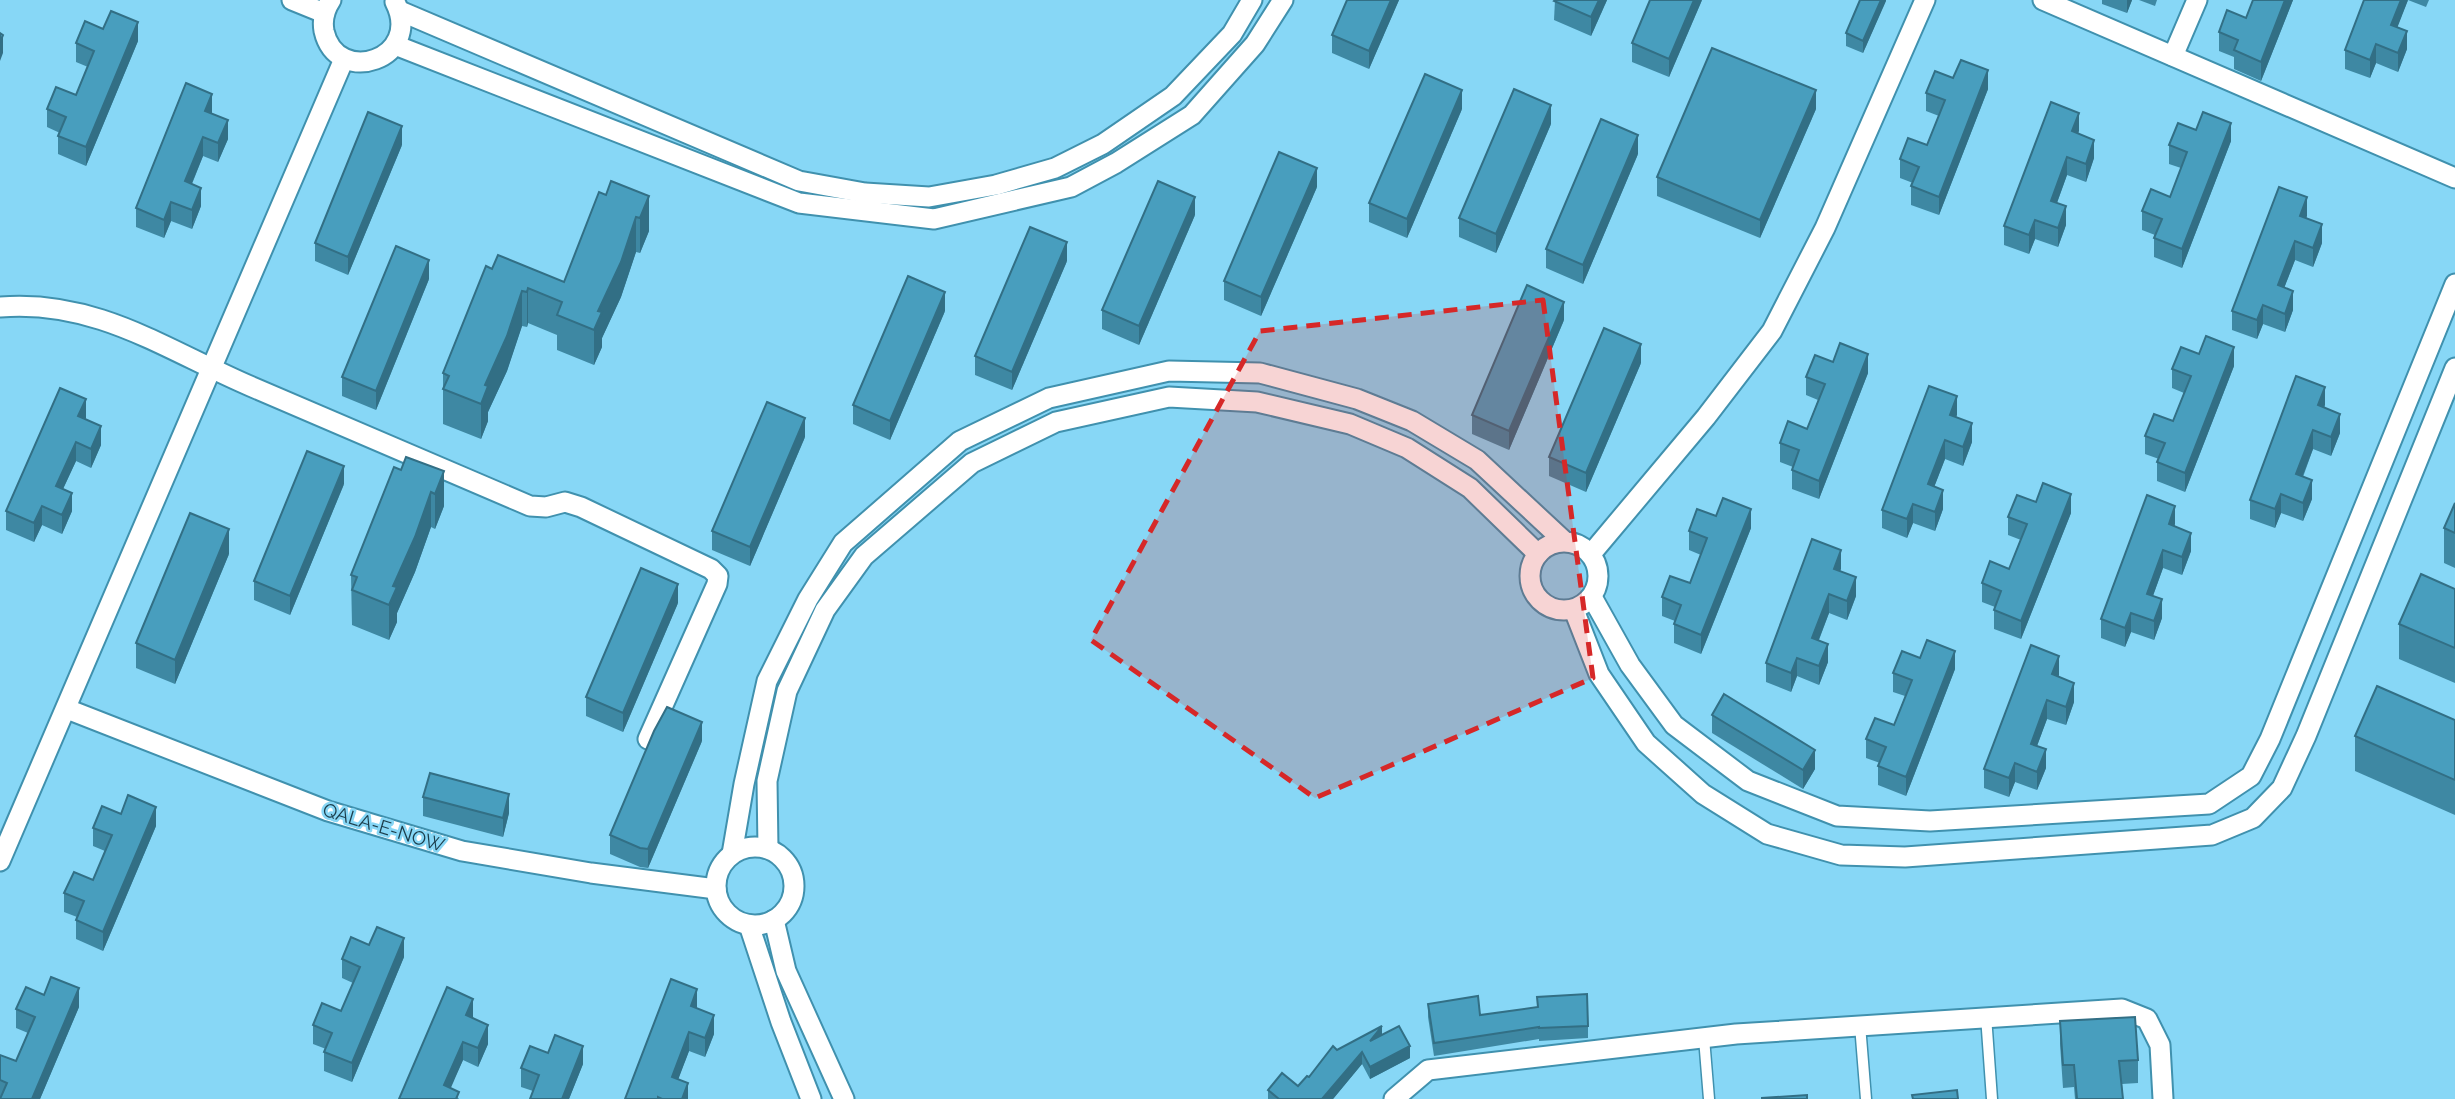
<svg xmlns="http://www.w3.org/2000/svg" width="2455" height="1099" viewBox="0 0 2455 1099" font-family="Raleway,sans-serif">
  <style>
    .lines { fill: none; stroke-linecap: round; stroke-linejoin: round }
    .service-casing { stroke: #4091ae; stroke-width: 13 }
    .minor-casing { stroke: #4091ae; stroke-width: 23 }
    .service { stroke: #fff; stroke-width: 10 }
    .minor { stroke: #fff; stroke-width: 19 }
    .wall { fill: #3e88a3 }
    .shaded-wall { fill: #326f85 }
    .building { fill: #489ebe; stroke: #326f85; stroke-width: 2 }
    .marked { fill: #d62828; fill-opacity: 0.2; stroke: #d62828; stroke-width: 5; stroke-dasharray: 14 9; stroke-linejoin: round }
    .labels { text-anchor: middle; stroke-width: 5; stroke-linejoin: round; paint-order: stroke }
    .street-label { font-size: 19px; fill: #1c3d4a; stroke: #87d7f6 }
  </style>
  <rect width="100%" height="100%" fill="#87d7f6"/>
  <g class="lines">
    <defs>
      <g id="service">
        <path d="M1986,1016L1992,1099"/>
        <path d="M1860,1025L1866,1099"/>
        <path d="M1704,1038L1709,1099"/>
      </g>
      <g id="minor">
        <path d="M292,0L324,13"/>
        <path d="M331,0C325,9 322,20 324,31C337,88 424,59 395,2"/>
        <path d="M2043,0L2455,178"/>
        <path d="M400,11L799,181L865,193L929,197L996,185L1055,168L1103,144L1173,96L1232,34L1252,0"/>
        <path d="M395,45L799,203L934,219L1071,187L1116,163L1192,115L1255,44L1283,0"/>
        <path d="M2173,56L2197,0"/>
        <path d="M0,307C96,299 166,350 250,386C343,426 436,466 530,506L546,507L565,502L581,507L711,569L718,576L717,584L648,739"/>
        <circle cx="1564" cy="576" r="34"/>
        <path d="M1591,554L1706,417L1772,331L1825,228L1925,0"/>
        <path d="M1592,597L1630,665L1674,725L1748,781L1837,816L1930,821L2209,804L2251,776L2270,739L2455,284"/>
        <path d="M1574,610L1599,674L1646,743L1703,794L1767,834L1841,855L1905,857L2212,835L2253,818L2282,788L2306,736L2455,368"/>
        <path d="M67,709L328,811L462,851L591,873L716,889"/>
        <circle cx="755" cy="886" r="39"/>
        <path d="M768,849L767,781L787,691L825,610L864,556L972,463L1056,422L1169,397L1257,402L1350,424L1407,448L1470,488L1538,554"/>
        <path d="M732,854L744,784L767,681L808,599L843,543L960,441L1049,398L1169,371L1260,373L1357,399L1412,421L1477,460L1564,541"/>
        <path d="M0,861L344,59"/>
        <path d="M774,920L786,971L844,1099"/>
        <path d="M749,925L781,1022L811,1099"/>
        <path d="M1394,1099L1428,1070L1736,1034L2122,1009L2147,1019L2160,1045L2163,1099"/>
      </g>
    </defs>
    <!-- service casing -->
    <use href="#service" class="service-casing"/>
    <!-- minor casing -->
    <use href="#minor" class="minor-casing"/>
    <!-- service -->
    <use href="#service" class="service"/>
    <!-- minor -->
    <use href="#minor" class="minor"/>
  </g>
  <!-- wall -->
  <g class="wall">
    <path d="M1347,0H1399L1369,69L1332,53V35Z"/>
    <path d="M1555,0H1607L1591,36L1554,20Z"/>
    <path d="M1702,0L1669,77L1632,62V43Z"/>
    <path d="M1886,0L1863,53L1846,46V33Z"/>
    <path d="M2102,0H2132L2127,13L2102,4Z"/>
    <path d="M2139,0H2157L2155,6Z"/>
    <path d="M2253,0H2293L2261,81L2234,69V57L2219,51V32L2246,18Z"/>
    <path d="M2408,0L2397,27L2407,49L2398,72L2376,63L2370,78L2345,69V50Z"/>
    <path d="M2408,0H2429L2426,7Z"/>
    <path d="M103,29L138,41L86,166L58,154V136L60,133L47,127V109L76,95L88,67L76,62V43Z"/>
    <path d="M1953,78L1988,89L1939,215L1911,205V186L1913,183L1900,178V159L1927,145L1939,116L1926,111V93Z"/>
    <path d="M1462,109L1407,238L1369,222V203Z"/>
    <path d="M1816,109L1760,238L1657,196V177Z"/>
    <path d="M211,113L228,139L218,162L203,156L192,184L201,206L192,229L171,221L164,238L136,227V208L212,113Z"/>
    <path d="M1551,124L1496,253L1459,237V218Z"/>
    <path d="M2196,130L2231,141L2182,268L2154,257V238L2155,235L2142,230V211L2170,197L2181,168L2169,164V145Z"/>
    <path d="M2079,131L2078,133L2094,158L2086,182L2067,175L2057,203L2066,225L2058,247L2035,239L2029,254L2004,245V226Z"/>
    <path d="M402,145L348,275L315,261V243Z"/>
    <path d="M1638,154L1583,284L1546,268V249Z"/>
    <path d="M1317,187L1261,316L1224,300V281Z"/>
    <path d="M606,195L649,196V231L640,253L636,252L621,297L602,338V347L594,365L557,350V335L528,323L527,327L522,326L507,371L488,412V421L481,439L443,424V373L492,269L564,282Z"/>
    <path d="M1195,215L1139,345L1102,329V310Z"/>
    <path d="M2307,216L2306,219L2322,243L2313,267L2295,260L2284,288L2293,310L2285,332L2263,324L2257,339L2232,330V311Z"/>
    <path d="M1067,261L1012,390L975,375V356Z"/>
    <path d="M429,279L376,410L342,396V377Z"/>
    <path d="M945,311L890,440L853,424V405Z"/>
    <path d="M1564,320L1509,450L1472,434V415Z"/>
    <path d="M2199,354L2234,366L2185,492L2157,481V462L2159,459L2145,454V436L2173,421L2184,393L2172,388V369Z"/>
    <path d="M1833,362L1868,373L1819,499L1792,489V470L1793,467L1780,462V443L1807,429L1818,400L1806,395V377Z"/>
    <path d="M1641,363L1586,492L1549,476V457Z"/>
    <path d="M2325,405L2324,408L2340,433L2331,456L2313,449L2303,477L2312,499L2303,521L2281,513L2275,528L2250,519V500Z"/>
    <path d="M1957,415L1956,417L1972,442L1963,466L1945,459L1934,487L1943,509L1935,531L1913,523L1907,538L1882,528V510Z"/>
    <path d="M86,418L85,419L101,445L91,468L76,461L63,489L72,511L62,534L42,525L34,542L6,530V511Z"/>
    <path d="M805,437L750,566L712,550V531Z"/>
    <path d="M401,470L444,471V506L435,529L431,527L415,572L397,613V622L389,640L352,625L351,575Z"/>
    <path d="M344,484L290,615L254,600V581Z"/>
    <path d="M2036,502L2071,513L2021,639L1994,629V610L1995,607L1982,602V583L2009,569L2021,540L2008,535V517Z"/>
    <path d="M2455,503V568L2444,563V528Z"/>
    <path d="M1716,516L1751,528L1701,654L1674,643V624L1675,621L1662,616V597L1690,583L1701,555L1689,550V531Z"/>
    <path d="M2175,524V526L2191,551L2182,575L2163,568L2153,596L2162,618L2154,640L2131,632L2125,647L2101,638V619Z"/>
    <path d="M229,554L175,684L136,668V643Z"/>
    <path d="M1841,569L1840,571L1856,596L1847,620L1829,613L1819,640L1828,662L1819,685L1797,676L1791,692L1766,682V663Z"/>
    <path d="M2455,589V683L2399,659V624Z"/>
    <path d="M678,603L623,732L586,716V697Z"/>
    <path d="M1920,658L1955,669L1906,796L1878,785V766L1880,763L1866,758V739L1894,725L1905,696L1893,692V673Z"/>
    <path d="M2059,675V677L2074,702L2066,725L2047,719L2037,746L2046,768L2037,790L2015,782L2009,797L1984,788V769Z"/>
    <path d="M1712,715L1815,769L1803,789L1712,733Z"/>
    <path d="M2455,720V815L2355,771V736Z"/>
    <path d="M702,741L648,868L640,867L610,854V835Z"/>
    <path d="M423,797L509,813L503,837L423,816Z"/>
    <path d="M121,814L156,826L103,951L76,939V920L77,917L64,912V893L93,880L105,851L93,846V828Z"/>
    <path d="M369,945L404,957L352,1082L324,1071V1052L326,1049L313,1044V1025L341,1011L353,983L342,978V959Z"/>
    <path d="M44,995L79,1007L40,1099H0V1055L16,1061L28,1033L16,1028V1009Z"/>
    <path d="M1537,997L1588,1026V1038L1539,1041V1039L1434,1056L1428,1017V1004L1480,1015L1537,1007Z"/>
    <path d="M697,1008L714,1034L705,1057L689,1051L678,1079L688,1099H625Z"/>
    <path d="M473,1017L488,1044L478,1067L463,1060L450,1088L459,1099H399Z"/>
    <path d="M2060,1021L2138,1060V1083L2122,1084L2123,1099H2075L2074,1087L2063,1088L2060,1044Z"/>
    <path d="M1382,1035L1410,1058L1370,1079L1362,1064L1333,1099H1268V1090L1298,1086L1337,1050Z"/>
    <path d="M548,1053L583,1064L569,1099H530L533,1091L521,1087V1068Z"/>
  </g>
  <!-- shaded-wall -->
  <g class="shaded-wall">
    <path d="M1391,0H1399L1369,69V51Z"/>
    <path d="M1599,0H1607L1591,36V17Z"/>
    <path d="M1694,0H1702L1669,77V59Z"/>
    <path d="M1881,0H1886V1L1863,53V41Z"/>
    <path d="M2127,0H2132L2127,13Z"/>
    <path d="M2285,0H2293L2261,81V62Z"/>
    <path d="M2401,0H2408L2391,44V25Z"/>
    <path d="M138,22V41L86,166V147Z"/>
    <path d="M2407,31V49L2398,72V53Z"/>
    <path d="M3,35V53L0,61V42Z"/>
    <path d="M2376,44V63L2370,78V60Z"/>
    <path d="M1988,70V89L1939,215V197Z"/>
    <path d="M1462,90V109L1407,238V219Z"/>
    <path d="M1816,90V109L1760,238V220Z"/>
    <path d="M212,94V113L205,130V111Z"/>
    <path d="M1551,105V124L1496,253V234Z"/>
    <path d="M2079,113V131L2072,150V131Z"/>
    <path d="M228,120V139L218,162V143Z"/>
    <path d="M2231,123V141L2182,268V249Z"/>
    <path d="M402,126V145L348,275V257Z"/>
    <path d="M1638,135V154L1583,284V265Z"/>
    <path d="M203,137V156L185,200V181Z"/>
    <path d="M2094,140V158L2086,182V164Z"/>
    <path d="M2067,157V175L2051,219V201Z"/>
    <path d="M1317,168V187L1261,316V297Z"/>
    <path d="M201,188V206L192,229V210Z"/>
    <path d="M649,196V231L640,253V218Z"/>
    <path d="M1195,197V215L1139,345V326Z"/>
    <path d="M2307,197V216L2300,235V216Z"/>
    <path d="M171,202V221L164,238V220Z"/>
    <path d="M2066,206V225L2058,247V228Z"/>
    <path d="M636,217V252L621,297L602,338V347L594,365V330L598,311Z"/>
    <path d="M2035,220V239L2029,254V235Z"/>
    <path d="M2322,224V243L2313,267V248Z"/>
    <path d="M2295,241V260L2278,304V285Z"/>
    <path d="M1067,242V261L1012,390V372Z"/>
    <path d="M429,260V279L376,410V391Z"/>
    <path d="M528,288V323L527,327V292Z"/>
    <path d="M522,291V326L507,371L488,412V421L481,439V404L485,385Z"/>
    <path d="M2293,291V310L2285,332V314Z"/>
    <path d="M945,292V311L890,440V421Z"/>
    <path d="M1564,302V320L1509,450V431Z"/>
    <path d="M2263,305V324L2257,339V320Z"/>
    <path d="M1641,344V363L1586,492V473Z"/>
    <path d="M2234,347V366L2185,492V473Z"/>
    <path d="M1868,354V373L1819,499V481Z"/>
    <path d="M2325,387V405L2318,424V405Z"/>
    <path d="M1957,396V415L1950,434V415Z"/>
    <path d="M86,399V418L78,435V416Z"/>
    <path d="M2340,414V433L2331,456V437Z"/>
    <path d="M805,418V437L750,566V547Z"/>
    <path d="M1972,423V442L1963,466V447Z"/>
    <path d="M101,426V445L91,468V449Z"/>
    <path d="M2313,430V449L2296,493V474Z"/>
    <path d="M1945,440V459L1928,503V484Z"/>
    <path d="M76,442V461L56,504V486Z"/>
    <path d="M344,466V484L290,615V596Z"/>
    <path d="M444,471V506L435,529V494Z"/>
    <path d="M2312,480V499L2303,521V503Z"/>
    <path d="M1943,490V509L1935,531V512Z"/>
    <path d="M431,492V527L415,572L397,613V622L389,640V605L393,586Z"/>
    <path d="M72,493V511L62,534V515Z"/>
    <path d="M2071,494V513L2021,639V621Z"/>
    <path d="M2281,494V513L2275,528V509Z"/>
    <path d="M1913,504V523L1907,538V519Z"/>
    <path d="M42,506V525L34,542V523Z"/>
    <path d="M2175,506V524L2169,543V524Z"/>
    <path d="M1751,509V528L1701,654V635Z"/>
    <path d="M229,529V554L175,684V660Z"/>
    <path d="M2191,533V551L2182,575V557Z"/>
    <path d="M1841,550V569L1834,588V569Z"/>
    <path d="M2163,550V568L2147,612V594Z"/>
    <path d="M1856,577V596L1847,620V601Z"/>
    <path d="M678,584V603L623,732V713Z"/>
    <path d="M1829,594V613L1812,657V638Z"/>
    <path d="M2162,599V618L2154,640V621Z"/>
    <path d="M2131,613V632L2125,647V628Z"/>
    <path d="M1828,644V662L1819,685V666Z"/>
    <path d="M1955,651V669L1906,796V777Z"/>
    <path d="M2059,656V675L2052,693V674Z"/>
    <path d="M1797,658V676L1791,692V673Z"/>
    <path d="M2074,683V702L2066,725V707Z"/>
    <path d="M2047,700V719L2031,762V744Z"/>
    <path d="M702,722V741L648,868V849Z"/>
    <path d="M2046,749V768L2037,790V772Z"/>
    <path d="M1815,750V769L1803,789V770Z"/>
    <path d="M2015,763V782L2009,797V778Z"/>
    <path d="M509,794V813L503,837V818Z"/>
    <path d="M156,807V826L103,951V932Z"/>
    <path d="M404,938V957L352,1082V1063Z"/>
    <path d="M79,988V1007L40,1099H32Z"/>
    <path d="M697,989V1008L691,1025V1006Z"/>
    <path d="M473,999V1017L466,1034V1015Z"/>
    <path d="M714,1015V1034L705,1057V1038Z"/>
    <path d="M488,1025V1044L478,1067V1048Z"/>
    <path d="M1382,1026V1039L1370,1041Z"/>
    <path d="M689,1032V1051L672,1096V1077Z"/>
    <path d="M463,1042V1060L446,1099L444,1085Z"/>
    <path d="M583,1046V1064L569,1099H562Z"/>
    <path d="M1410,1046V1058L1370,1079V1067Z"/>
    <path d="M1362,1052V1064L1333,1099H1322Z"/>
    <path d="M688,1083V1099H682Z"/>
  </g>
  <!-- building -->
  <g class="building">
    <path d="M1347,0H1391L1369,51L1332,35Z"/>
    <path d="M1555,0H1599L1591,17L1554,1Z"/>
    <path d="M1650,0H1694L1669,59L1632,43Z"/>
    <path d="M1860,0H1881L1863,41L1846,33Z"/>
    <path d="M2253,0H2285L2261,62L2234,50L2238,40L2219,32L2227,10L2246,18Z"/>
    <path d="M2364,0H2401L2391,25L2407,31L2398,53L2376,44L2370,60L2345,50Z"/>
    <path d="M111,11L138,22L86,147L58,136L66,117L47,109L56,87L76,95L94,51L76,43L85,21L103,29Z"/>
    <path d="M0,33L3,35L0,42Z"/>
    <path d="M1712,48L1816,90L1760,220L1657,177Z"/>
    <path d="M1961,60L1988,70L1939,197L1911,186L1919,167L1900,159L1908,138L1927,145L1945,100L1926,93L1935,71L1953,78Z"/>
    <path d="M1425,74L1462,90L1407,219L1369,203Z"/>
    <path d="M186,83L212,94L205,111L228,120L218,143L203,137L185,181L201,188L192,210L171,202L164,220L136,208Z"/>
    <path d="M1514,89L1551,105L1496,234L1459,218Z"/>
    <path d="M2051,102L2079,113L2072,131L2094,140L2086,164L2067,157L2051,201L2066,206L2058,228L2035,220L2029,235L2004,226Z"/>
    <path d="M368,112L402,126L348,257L315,243Z"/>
    <path d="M2203,112L2231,123L2182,249L2154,238L2162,219L2142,211L2151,189L2170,197L2187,152L2169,145L2178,123L2196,130Z"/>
    <path d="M1601,119L1638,135L1583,265L1546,249Z"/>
    <path d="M1279,152L1317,168L1261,297L1224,281Z"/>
    <path d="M611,181L649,196L640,218L636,217L621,262L598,311L602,312L594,330L557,315L562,302L528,288L527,292L522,291L507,336L485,385L488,386L481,404L443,389L449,376L443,373L486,266L492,269L498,255L564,282L599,192L606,195Z"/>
    <path d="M1158,181L1195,197L1139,326L1102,310Z"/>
    <path d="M2279,187L2307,197L2300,216L2322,224L2313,248L2295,241L2278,285L2293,291L2285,314L2263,305L2257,320L2232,311Z"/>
    <path d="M1030,227L1067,242L1012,372L975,356Z"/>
    <path d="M396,246L429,260L376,391L342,377Z"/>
    <path d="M908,276L945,292L890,421L853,405Z"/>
    <path d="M1527,285L1564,302L1509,431L1472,415Z"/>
    <path d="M1604,328L1641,344L1586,473L1549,457Z"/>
    <path d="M2206,336L2234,347L2185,473L2157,462L2165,443L2145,436L2154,414L2173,421L2191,376L2172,369L2181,347L2199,354Z"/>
    <path d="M1840,343L1868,354L1819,481L1792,470L1799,450L1780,443L1788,421L1807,429L1825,384L1806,377L1815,355L1833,362Z"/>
    <path d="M2296,376L2325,387L2318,405L2340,414L2331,437L2313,430L2296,474L2312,480L2303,503L2281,494L2275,509L2250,500Z"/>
    <path d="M1929,386L1957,396L1950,415L1972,423L1963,447L1945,440L1928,484L1943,490L1935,512L1913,504L1907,519L1882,510Z"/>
    <path d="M60,388L86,399L78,416L101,426L91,449L76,442L56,486L72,493L62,515L42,506L34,523L6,511Z"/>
    <path d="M767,402L805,418L750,547L712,531Z"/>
    <path d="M307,451L344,466L290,596L254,581Z"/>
    <path d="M406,457L444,471L435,494L431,492L415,537L393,586L397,587L389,605L352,590L357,577L351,575L394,467L401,470Z"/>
    <path d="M2043,483L2071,494L2021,621L1994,610L2001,591L1982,583L1990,561L2009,569L2027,524L2008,517L2017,495L2036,502Z"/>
    <path d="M2147,495L2175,506L2169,524L2191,533L2182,557L2163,550L2147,594L2162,599L2154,621L2131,613L2125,628L2101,619Z"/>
    <path d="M1723,498L1751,509L1701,635L1674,624L1681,605L1662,597L1670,576L1690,583L1707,538L1689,531L1697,509L1716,516Z"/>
    <path d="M2455,503V533L2444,528Z"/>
    <path d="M190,513L229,529L175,660L136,643Z"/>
    <path d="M1812,539L1841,550L1834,569L1856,577L1847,601L1829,594L1812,638L1828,644L1819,666L1797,658L1791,673L1766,663Z"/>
    <path d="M641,568L678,584L623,713L586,697Z"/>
    <path d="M2421,574L2455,589V648L2399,624Z"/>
    <path d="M1927,640L1955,651L1906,777L1878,766L1886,747L1866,739L1875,718L1894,725L1912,680L1893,673L1902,651L1920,658Z"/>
    <path d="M2031,645L2059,656L2052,674L2074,683L2066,707L2047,700L2031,744L2046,749L2037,772L2015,763L2009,778L1984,769Z"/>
    <path d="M2377,686L2455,720V780L2355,736Z"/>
    <path d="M1724,694L1815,750L1803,770L1712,715Z"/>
    <path d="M667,707L702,722L648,849L640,848L610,835L654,731Z"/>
    <path d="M430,773L509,794L503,818L423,797Z"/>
    <path d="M128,795L156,807L103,932L76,920L84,901L64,893L74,872L93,880L112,835L93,828L102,806L121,814Z"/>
    <path d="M377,927L404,938L352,1063L324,1052L332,1033L313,1025L322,1003L341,1011L360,967L342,959L351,937L369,945Z"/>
    <path d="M51,977L79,988L32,1099H0L7,1083L0,1080V1055L16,1061L35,1017L16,1009L26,987L44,995Z"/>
    <path d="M671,979L697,989L691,1006L714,1015L705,1038L689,1032L672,1077L688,1083L682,1099H662L658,1097V1099H625Z"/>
    <path d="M447,987L473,999L466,1015L488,1025L478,1048L463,1042L444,1085L459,1092L456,1099H399Z"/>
    <path d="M1587,994L1588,1026L1539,1028V1027L1434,1043L1428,1004L1478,996L1480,1015L1538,1007L1537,997Z"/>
    <path d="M2135,1017L2138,1060L2119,1061L2123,1099H2077L2074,1065H2063L2060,1021Z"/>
    <path d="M1382,1026L1370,1041L1399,1026L1410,1046L1370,1067L1362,1052L1322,1099H1279L1268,1090L1282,1073L1298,1086L1307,1076L1309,1077L1333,1046L1337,1050Z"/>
    <path d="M555,1035L583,1046L562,1099H530L539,1075L521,1068L530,1046L548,1053Z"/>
    <path d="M1957,1090L1958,1099H1913L1912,1095Z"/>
    <path d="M1807,1095V1099H1762V1098Z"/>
  </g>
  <!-- marked area -->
  <path class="marked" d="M1543,300L1593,678L1315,798L1091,640L1260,331Z"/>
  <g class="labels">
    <!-- street labels -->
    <g class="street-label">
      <text transform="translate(384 827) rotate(17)" y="7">QALA-E-NOW</text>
    </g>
  </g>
</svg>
